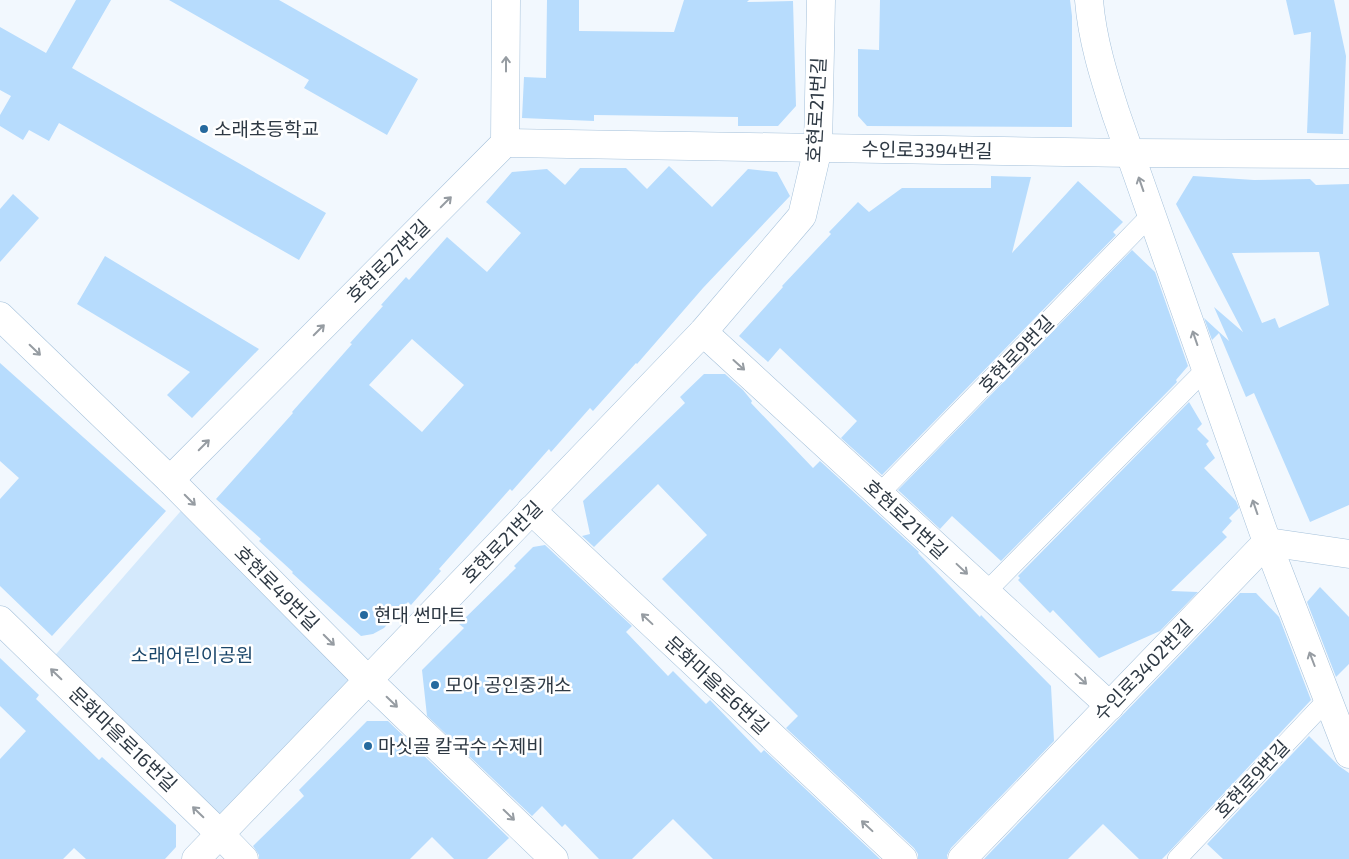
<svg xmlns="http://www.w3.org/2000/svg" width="1349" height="859" viewBox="0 0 1349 859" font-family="'Exo 2','Noto Sans KR',sans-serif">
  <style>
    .green { fill: #d4e9fc }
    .building { fill: #b7dcfd; fill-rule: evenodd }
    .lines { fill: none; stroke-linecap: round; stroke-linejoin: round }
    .service-casing { stroke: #a4c0da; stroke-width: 20 }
    .minor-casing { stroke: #a4c0da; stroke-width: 29 }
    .service { stroke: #fff; stroke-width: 19 }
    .minor { stroke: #fff; stroke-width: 28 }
    .oneway { stroke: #969ca2 }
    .poi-dot { fill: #25699e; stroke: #fff; stroke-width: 2 }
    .labels { text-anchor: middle; stroke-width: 5; stroke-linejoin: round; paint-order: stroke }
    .street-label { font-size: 19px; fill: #2e3944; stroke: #fff }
    .poi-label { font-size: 19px; fill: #2e3944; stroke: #fff; text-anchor: start }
    .park-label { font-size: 19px; fill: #1b476b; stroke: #fff }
  </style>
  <rect width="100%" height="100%" fill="#f2f8fe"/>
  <!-- green -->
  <path class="green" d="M186,505L359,679L219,824L51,660Z"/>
  <!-- building -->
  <g class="building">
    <path d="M76,0H111L72,68L326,213L299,260L59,123L49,141L29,130L23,140L0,126V115L11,96L0,90V27L46,53Z"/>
    <path d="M169,0H279L418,79L387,135L304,88L309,80Z"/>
    <path d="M547,0H579V31L674,32L684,0H749L747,2L793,1L796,106L778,126H738V117L594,115V121L522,118L524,77L546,78Z"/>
    <path d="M880,0H1070L1072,16V127L867,126L858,116V49L879,50Z"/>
    <path d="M1286,0H1334L1346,56L1343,134L1307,133L1311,32L1294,35Z"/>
    <path d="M669,166L712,207L748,169L777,172L790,196L703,288L637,364L636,363L593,411L590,408L551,452L549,449L512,491L510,489L439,569L441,571L411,605L408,602L384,628L373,634L361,636L292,573L293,572L259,541L261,539L216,499L293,413L292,412L352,344L350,343L383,306L381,305L406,277L409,280L447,237L487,272L521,233L486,202L512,172L547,169L565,185L580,168H626L647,189ZM412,339L464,385L422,432L369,385Z"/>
    <path d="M991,176L1031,177L1012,253L1078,181L1123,222L1113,232L1116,235L882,475L841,438L857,421L780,348L768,362L739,336L783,287L782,286L831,234L829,232L858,202L869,212L902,188H991Z"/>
    <path d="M1193,176L1254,180L1310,179L1316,185L1349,184V505L1310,522L1254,393L1246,397L1219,333L1212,340L1204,318L1229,341L1214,307L1243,332L1176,204ZM1319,252L1329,305L1279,328L1275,318L1262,323L1232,253Z"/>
    <path d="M13,194L39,218L0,262V209Z"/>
    <path d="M1132,250L1155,272L1188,366L1176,380L1177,382L1001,561L952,516L940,529L898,490Z"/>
    <path d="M105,256L259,349L192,418L167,395L190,372L77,304Z"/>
    <path d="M0,363L166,511L52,636L0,586V499L19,478L0,461Z"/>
    <path d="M704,374H725L743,390L752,401L751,403L813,468L820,461L919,552L918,553L980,617L981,615L1051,686L1054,741L951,848L947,855V859H918V854L914,848L786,728L798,716L662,579L707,535L658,484L594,547L582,536L590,534L583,501L685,403L680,397Z"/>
    <path d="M1189,402L1202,424L1197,429L1209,441L1206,444L1215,458L1204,468L1236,501L1239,508L1229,518L1232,521L1222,532L1227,537L1171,591L1198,592L1160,631L1099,658L1053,610L1050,613L1018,580L1020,578L1018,576Z"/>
    <path d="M545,545L632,626L626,632L668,676L673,671L706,704L710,700L761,753L764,750L880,859H713L673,819L632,859H599L565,824L562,827L542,806L532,816L427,716L422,670L464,628L459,624L516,568L514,566L533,547Z"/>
    <path d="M1320,587L1349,617V664L1336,677L1307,602Z"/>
    <path d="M1240,593H1256L1279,617L1311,700L1168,853L1162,859H1139L1103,824L1068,859H984Z"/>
    <path d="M0,658L39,695L36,699L99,760L102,757L176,825V847L165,859H86L74,848L63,859H0V759L26,731L0,706Z"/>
    <path d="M367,721H388L509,838L487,859H454L432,837L410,859H259V855L253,846L304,796L299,790Z"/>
    <path d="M1309,736L1339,766L1349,773V859H1223L1207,844Z"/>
  </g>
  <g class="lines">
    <defs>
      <g id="service">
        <path d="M879,494L1152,214"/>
        <path d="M986,592L1206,369"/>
        <path d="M1177,859L1328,699"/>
      </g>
      <g id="minor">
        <path d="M1089,0C1092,39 1104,77 1116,114L1267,542L1349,754"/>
        <path d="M505,143L1130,153L1349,154"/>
        <path d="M0,316L170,480L368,680L554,859"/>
        <path d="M703,332L1110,706"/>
        <path d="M170,480L505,143L506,0"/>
        <path d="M531,510L903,859"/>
        <path d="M0,620L212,826L244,859"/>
        <path d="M196,859L703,332L802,216L818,148L821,0"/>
        <path d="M962,859L1267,542L1349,554"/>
      </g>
    </defs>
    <!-- service casing -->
    <use href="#service" class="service-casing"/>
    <!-- minor casing -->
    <use href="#minor" class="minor-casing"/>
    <!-- service -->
    <use href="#service" class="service"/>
    <!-- minor -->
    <use href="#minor" class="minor"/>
  </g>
  <!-- one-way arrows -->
  <defs><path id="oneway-shaft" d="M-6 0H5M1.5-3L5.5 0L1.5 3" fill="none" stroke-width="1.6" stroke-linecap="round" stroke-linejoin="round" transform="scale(1.25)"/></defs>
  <g class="oneway">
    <use href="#oneway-shaft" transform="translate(506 64) rotate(-90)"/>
    <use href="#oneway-shaft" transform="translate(1141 184) rotate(-109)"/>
    <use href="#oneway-shaft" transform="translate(446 202) rotate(-45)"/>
    <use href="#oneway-shaft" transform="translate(319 330) rotate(-45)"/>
    <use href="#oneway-shaft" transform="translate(1195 338) rotate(-109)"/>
    <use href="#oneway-shaft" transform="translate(35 350) rotate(44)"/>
    <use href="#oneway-shaft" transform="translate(739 365) rotate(42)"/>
    <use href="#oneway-shaft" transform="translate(204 445) rotate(-45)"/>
    <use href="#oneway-shaft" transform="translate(190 500) rotate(45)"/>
    <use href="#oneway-shaft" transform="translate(1255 507) rotate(-109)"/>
    <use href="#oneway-shaft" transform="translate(962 569) rotate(43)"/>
    <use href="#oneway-shaft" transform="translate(647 619) rotate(-137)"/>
    <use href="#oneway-shaft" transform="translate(329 640) rotate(45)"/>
    <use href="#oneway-shaft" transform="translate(1312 659) rotate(-111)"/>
    <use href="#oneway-shaft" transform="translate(56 674) rotate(-136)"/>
    <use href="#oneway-shaft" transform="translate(1081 679) rotate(43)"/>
    <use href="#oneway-shaft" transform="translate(392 702) rotate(44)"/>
    <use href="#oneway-shaft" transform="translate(198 812) rotate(-136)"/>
    <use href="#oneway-shaft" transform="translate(509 815) rotate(44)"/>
    <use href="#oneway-shaft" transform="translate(867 826) rotate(-137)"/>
  </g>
  <!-- markers -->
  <g class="poi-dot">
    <circle cx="204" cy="129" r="5"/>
    <circle cx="364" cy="615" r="5"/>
    <circle cx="435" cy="685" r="5"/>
    <circle cx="368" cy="746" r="5"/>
  </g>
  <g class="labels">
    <!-- street labels -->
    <g class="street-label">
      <text transform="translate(816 110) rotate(-87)" y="7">호현로21번길</text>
      <text transform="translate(927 150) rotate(1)" y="7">수인로3394번길</text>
      <text transform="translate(388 261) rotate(-45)" y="7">호현로27번길</text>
      <text transform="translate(1016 354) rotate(-46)" y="7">호현로9번길</text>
      <text transform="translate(906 519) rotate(43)" y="7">호현로21번길</text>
      <text transform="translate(502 542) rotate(-46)" y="7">호현로21번길</text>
      <text transform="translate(277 588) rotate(45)" y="7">호현로49번길</text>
      <text transform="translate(1143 670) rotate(-46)" y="7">수인로3402번길</text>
      <text transform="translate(717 685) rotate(43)" y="7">문화마을로6번길</text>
      <text transform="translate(123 739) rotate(44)" y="7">문화마을로16번길</text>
      <text transform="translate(1252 779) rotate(-47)" y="7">호현로9번길</text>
    </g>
    <!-- poi labels -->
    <g class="poi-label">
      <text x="214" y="136">소래초등학교</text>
      <text x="374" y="622">현대 썬마트</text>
      <text x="445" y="692">모아 공인중개소</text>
      <text x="378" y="753">마싯골 칼국수 수제비</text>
    </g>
    <!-- park labels -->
    <g class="park-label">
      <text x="192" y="662">소래어린이공원</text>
    </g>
  </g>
</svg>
